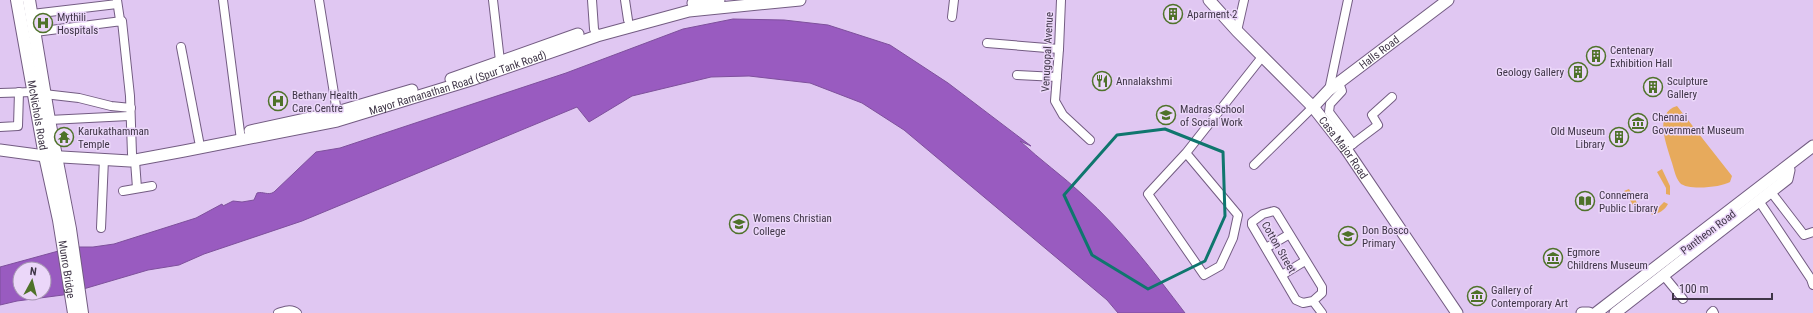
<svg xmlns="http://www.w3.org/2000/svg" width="1813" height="313" viewBox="0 0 1813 313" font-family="'Roboto Condensed',sans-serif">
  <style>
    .green { fill: #e7aa5c }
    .water { fill: #995bc0; stroke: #7e509c; fill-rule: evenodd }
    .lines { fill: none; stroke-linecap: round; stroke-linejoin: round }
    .street-casing { stroke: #735c82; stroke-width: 10 }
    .secondary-casing { stroke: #735c82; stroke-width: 13 }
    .primary-casing { stroke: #735c82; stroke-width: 14 }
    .street { stroke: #fff; stroke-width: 8 }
    .secondary { stroke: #fff; stroke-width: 11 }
    .primary { stroke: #fff; stroke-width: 12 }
    .marked { fill: none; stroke: #0f766e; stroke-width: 3; stroke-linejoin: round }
    .labels { text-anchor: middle; stroke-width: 3; stroke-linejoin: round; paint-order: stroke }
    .poi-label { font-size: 11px; fill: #3f3547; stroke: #ebd7f9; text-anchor: start }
    .street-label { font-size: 11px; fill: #3f3547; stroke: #ebd7f9 }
  </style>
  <rect width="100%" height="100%" fill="#e0c7f2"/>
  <!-- green -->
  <g class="green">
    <path d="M1677,106L1732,176L1730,182C1722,187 1688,191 1680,183C1675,177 1674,168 1671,160C1667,145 1653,113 1677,106Z"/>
    <path d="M1662,169L1670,186V195L1666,194V188L1657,172Z"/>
    <path d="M1629,189L1637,203L1644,208L1641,213L1635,208L1624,191Z"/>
    <path d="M1664,202L1668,204C1664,211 1659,213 1652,215L1649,209L1659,207Z"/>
  </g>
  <!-- water -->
  <path class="water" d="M733,19L784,20L828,25L890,45L948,83L1031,146L1020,141C1040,160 1063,176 1083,195C1122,230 1153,271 1185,313H1118L1107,300L904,130L862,103L810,83L749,76L711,77L632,96L589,122L577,107L302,221L204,254L179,265L148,270L63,295L17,301L0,305V267L73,247H93L114,244L196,218L222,204L223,206L233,201L242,202L254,200L257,193C263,191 268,196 274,192L316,152L340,148L566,73L683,29ZM20,269H44V293H20Z"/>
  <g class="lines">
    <defs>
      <g id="street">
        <path d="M117,0L120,20"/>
        <path d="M223,0L241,140"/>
        <path d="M319,0L337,112"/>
        <path d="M493,0L500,61"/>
        <path d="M592,0L594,29L597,36"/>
        <path d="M625,0L628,20"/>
        <path d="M1061,0L1059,49L1055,101L1063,115L1090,140"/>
        <path d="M32,14L117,4"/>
        <path d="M952,17L954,0"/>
        <path d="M1237,31L1244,0"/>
        <path d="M35,32L122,21L130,96L132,154"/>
        <path d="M987,43L1059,49"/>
        <path d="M181,47L199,141"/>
        <path d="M1017,75L1057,77"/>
        <path d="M1339,83L1342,91L1330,104L1329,112L1353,144"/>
        <path d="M1329,90L1348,0"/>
        <path d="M0,93L33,92"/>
        <path d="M44,94L79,98L111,106L131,108"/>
        <path d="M49,120L129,116"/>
        <path d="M0,127L18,126L19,92"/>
        <path d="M1346,149L1378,125L1372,115L1392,97"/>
        <path d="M1186,153L1238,215L1233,238L1220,266L1204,275L1148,194L1186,153L1262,57"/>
        <path d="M135,161L137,188"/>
        <path d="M1254,165L1313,107"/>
        <path d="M123,191L152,186"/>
        <path d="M1771,192L1804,235L1813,232"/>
        <path d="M1759,201L1811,279L1813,285"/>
        <path d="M101,228L104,159"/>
        <path d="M1266,248L1288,235"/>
        <path d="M1282,275L1305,261"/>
        <path d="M1664,276L1683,299"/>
        <path d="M1313,301L1303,303L1296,300L1252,225V222L1263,214L1274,211L1276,212L1322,287V293L1313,301L1322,313"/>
        <path d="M278,313C285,311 291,308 297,313"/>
        <path d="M1711,313L1713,311L1714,313"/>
      </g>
      <g id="secondary">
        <path id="s1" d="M1209,0L1237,31L1313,107L1346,149L1457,313"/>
        <path d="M693,3L719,0"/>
        <path d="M451,79L578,34"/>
        <path id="s2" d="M1313,107L1329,90L1448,0"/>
        <path d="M250,131L337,112L412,90"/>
        <path id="s3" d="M0,150L45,156L130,161L184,151L337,121L471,80L597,36L689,11L800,0"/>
        <path d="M1582,313H1589"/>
        <path d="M1596,313L1813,146"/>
        <path d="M1615,313L1787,179L1789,170"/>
      </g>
      <g id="primary">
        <path id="s4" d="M17,0L45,156L59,220L74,313"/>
        <path d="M29,0L49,120L70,229L82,313"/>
      </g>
    </defs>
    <!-- street casing -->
    <use href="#street" class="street-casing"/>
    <!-- secondary casing -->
    <use href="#secondary" class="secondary-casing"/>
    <!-- primary casing -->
    <use href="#primary" class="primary-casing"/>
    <!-- street -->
    <use href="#street" class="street"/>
    <!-- secondary -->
    <use href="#secondary" class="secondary"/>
    <!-- primary -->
    <use href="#primary" class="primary"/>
  </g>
  <!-- marked area -->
  <path class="marked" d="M1165,129L1223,152L1225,216L1205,261L1148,289L1092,255L1064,195L1117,135Z"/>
  <!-- icons -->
  <defs>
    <symbol id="building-ring" viewBox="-11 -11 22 22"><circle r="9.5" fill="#ebd7f9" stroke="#4f722a" stroke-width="1.5"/><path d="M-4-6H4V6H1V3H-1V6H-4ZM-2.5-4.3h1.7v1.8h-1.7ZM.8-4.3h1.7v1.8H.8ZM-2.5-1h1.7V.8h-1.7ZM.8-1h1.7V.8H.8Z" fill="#4f722a"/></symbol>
    <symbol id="hospital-ring" viewBox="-11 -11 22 22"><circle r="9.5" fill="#ebd7f9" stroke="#4f722a" stroke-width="1.5"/><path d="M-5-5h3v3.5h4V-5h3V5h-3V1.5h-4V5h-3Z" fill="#4f722a"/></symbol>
    <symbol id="restaurant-ring" viewBox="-11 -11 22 22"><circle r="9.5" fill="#ebd7f9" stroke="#4f722a" stroke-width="1.5"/><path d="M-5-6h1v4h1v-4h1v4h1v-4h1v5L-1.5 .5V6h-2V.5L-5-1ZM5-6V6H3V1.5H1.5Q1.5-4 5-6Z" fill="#4f722a"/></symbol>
    <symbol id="university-ring" viewBox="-11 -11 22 22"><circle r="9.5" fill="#ebd7f9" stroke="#4f722a" stroke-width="1.5"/><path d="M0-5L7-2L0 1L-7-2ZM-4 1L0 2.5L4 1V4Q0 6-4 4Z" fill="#4f722a"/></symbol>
    <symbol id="museum-ring" viewBox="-11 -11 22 22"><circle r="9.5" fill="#ebd7f9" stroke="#4f722a" stroke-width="1.5"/><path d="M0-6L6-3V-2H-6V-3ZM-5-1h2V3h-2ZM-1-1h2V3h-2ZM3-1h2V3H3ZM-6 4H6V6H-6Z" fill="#4f722a"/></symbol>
    <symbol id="temple-ring" viewBox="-11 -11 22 22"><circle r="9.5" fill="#ebd7f9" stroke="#4f722a" stroke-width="1.5"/><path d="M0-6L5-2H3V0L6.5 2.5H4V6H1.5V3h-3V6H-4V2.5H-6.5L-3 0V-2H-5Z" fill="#4f722a"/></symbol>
    <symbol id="library-ring" viewBox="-11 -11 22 22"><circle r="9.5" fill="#ebd7f9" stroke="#4f722a" stroke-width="1.5"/><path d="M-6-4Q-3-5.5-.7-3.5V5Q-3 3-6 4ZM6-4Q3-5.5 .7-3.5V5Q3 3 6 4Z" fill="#4f722a"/></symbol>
    <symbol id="school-ring" viewBox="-11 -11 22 22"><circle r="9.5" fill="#ebd7f9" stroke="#4f722a" stroke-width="1.5"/><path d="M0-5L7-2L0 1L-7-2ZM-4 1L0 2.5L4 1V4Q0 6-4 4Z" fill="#4f722a"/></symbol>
  </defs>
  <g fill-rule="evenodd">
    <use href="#building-ring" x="1162" y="3" width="22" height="22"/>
    <use href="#hospital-ring" x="32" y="12" width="22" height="22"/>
    <use href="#building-ring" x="1585" y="45" width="22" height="22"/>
    <use href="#building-ring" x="1567" y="61" width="22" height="22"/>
    <use href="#restaurant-ring" x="1091" y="70" width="22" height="22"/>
    <use href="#building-ring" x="1642" y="76" width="22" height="22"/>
    <use href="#hospital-ring" x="267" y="90" width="22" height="22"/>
    <use href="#university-ring" x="1155" y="104" width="22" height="22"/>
    <use href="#museum-ring" x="1627" y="112" width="22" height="22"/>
    <use href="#temple-ring" x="53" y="126" width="22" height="22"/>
    <use href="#building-ring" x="1608" y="126" width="22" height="22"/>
    <use href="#library-ring" x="1574" y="190" width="22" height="22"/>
    <use href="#university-ring" x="728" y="213" width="22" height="22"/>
    <use href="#school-ring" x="1337" y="225" width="22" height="22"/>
    <use href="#museum-ring" x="1542" y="247" width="22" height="22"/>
    <use href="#museum-ring" x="1466" y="285" width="22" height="22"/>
  </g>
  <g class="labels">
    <!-- poi labels -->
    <g class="poi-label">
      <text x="1187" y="18">Aparment 2</text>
      <text x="57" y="21">Mythili<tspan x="57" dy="13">Hospitals</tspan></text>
      <text x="1610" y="54">Centenary<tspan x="1610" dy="13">Exhibition Hall</tspan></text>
      <text x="1564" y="76" text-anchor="end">Geology Gallery</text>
      <text x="1116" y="85">Annalakshmi</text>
      <text x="1667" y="85">Sculpture<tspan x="1667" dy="13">Gallery</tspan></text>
      <text x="292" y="99">Bethany Health<tspan x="292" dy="13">Care Centre</tspan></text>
      <text x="1180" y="113">Madras School<tspan x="1180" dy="13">of Social Work</tspan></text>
      <text x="1652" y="121">Chennai<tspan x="1652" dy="13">Government Museum</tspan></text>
      <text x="78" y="135">Karukathamman<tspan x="78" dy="13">Temple</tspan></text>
      <text x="1605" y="135" text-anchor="end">Old Museum<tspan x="1605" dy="13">Library</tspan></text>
      <text x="1599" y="199">Connemera<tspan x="1599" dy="13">Public Library</tspan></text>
      <text x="753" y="222">Womens Christian<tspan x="753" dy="13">College</tspan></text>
      <text x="1362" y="234">Don Bosco<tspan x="1362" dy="13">Primary</tspan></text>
      <text x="1567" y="256">Egmore<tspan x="1567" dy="13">Childrens Museum</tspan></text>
      <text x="1491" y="294">Gallery of<tspan x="1491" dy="13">Contemporary Art</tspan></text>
    </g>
    <!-- street labels -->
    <g class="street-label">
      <text transform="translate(1047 52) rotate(-87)" y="4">Venugopal Avenue</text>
      <text dy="4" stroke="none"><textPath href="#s2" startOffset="86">Halls Road</textPath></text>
      <text dy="4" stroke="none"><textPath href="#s3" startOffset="468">Mayor Ramanathan Road (Spur Tank Road)</textPath></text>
      <text dy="4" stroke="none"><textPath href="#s4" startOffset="117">McNichols Road</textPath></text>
      <text dy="4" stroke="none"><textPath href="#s1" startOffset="200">Casa Major Road</textPath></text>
      <text transform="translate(1708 232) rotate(-37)" y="4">Pantheon Road</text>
      <text transform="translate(1279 247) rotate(60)" y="4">Cotton Street</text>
      <text dy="4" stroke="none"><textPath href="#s4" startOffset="274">Munro Bridge</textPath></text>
    </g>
  </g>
  <!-- north arrow -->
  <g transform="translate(32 281) rotate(7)"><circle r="19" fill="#ebd7f9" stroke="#a696b2"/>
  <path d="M0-3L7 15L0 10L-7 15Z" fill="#4f722a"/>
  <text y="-6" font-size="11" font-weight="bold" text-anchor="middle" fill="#3f3547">N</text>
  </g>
  <!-- scale -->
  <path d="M1673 293v6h99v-6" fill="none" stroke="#3f3547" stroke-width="2"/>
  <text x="1679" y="293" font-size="12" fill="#3f3547" stroke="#ebd7f9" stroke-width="3" paint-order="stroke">100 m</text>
</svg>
